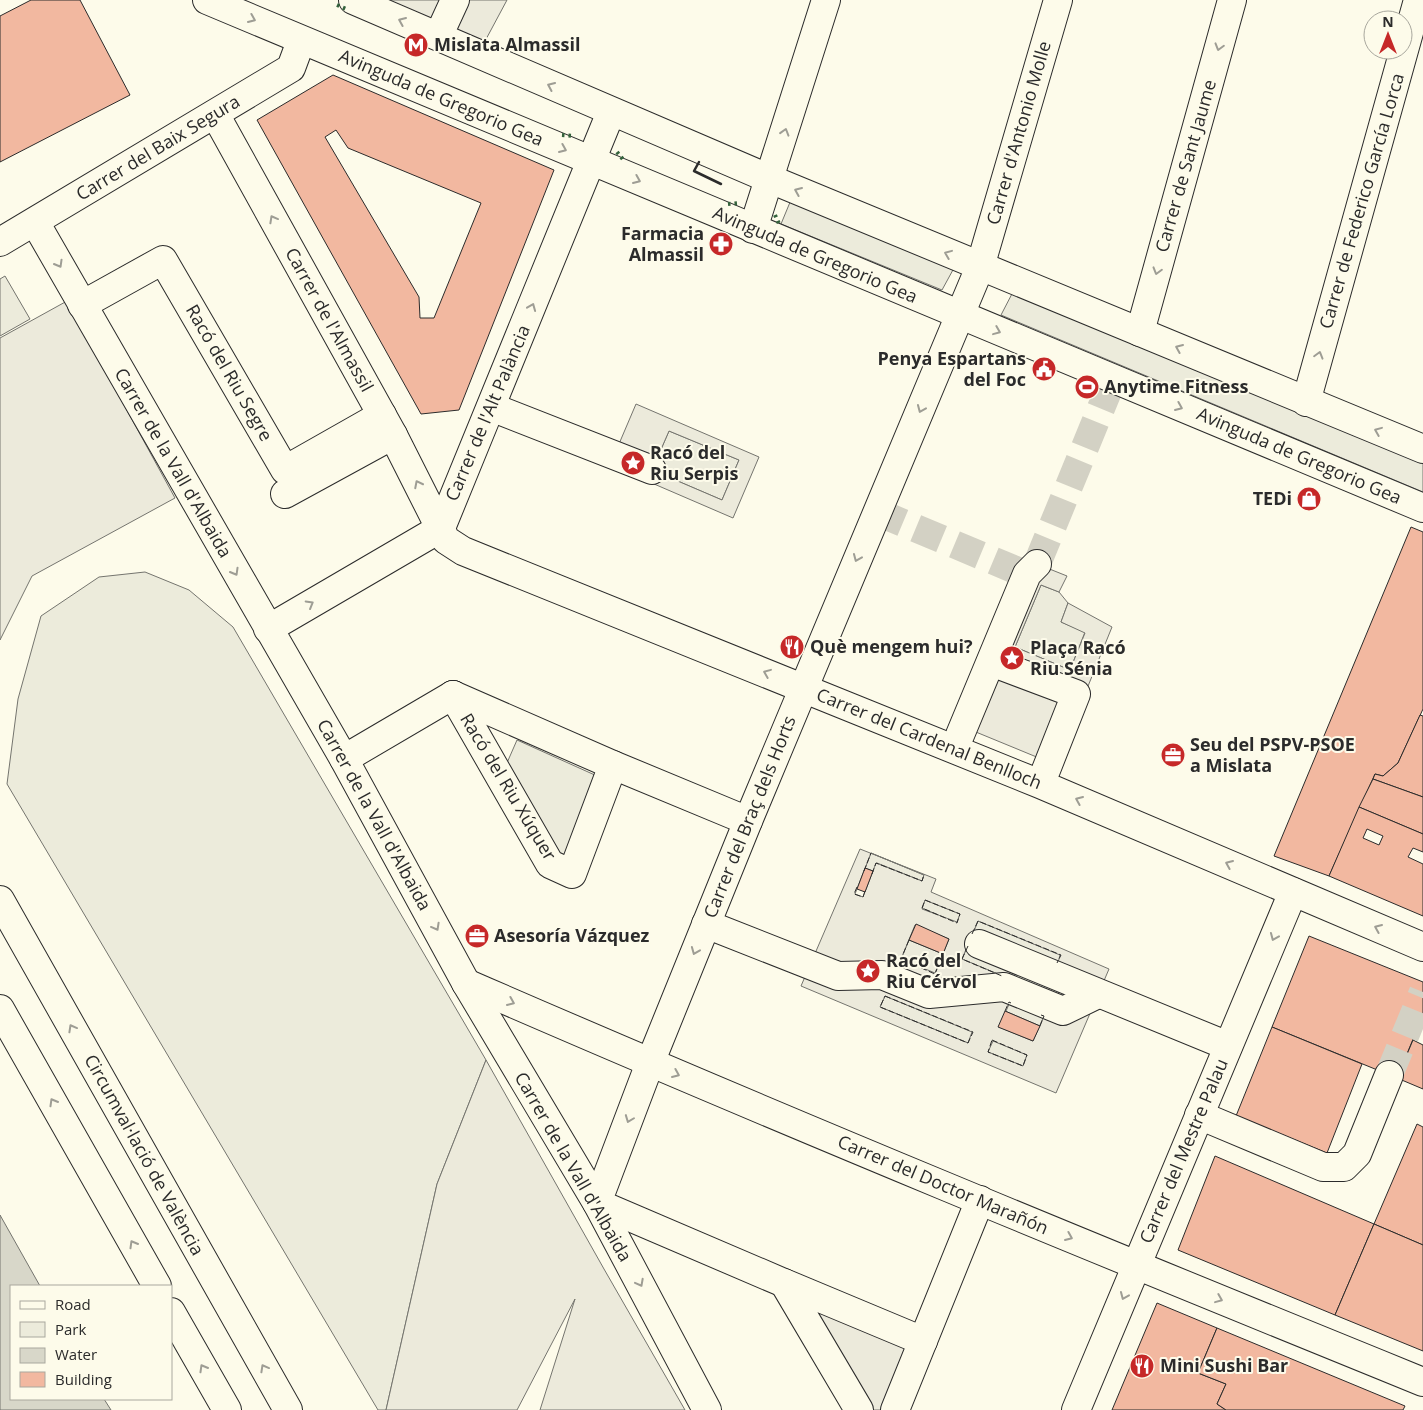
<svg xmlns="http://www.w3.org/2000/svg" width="1423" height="1410" viewBox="0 0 1423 1410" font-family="'Open Sans',sans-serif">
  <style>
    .green { fill: #ecebdb; stroke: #74746e }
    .parking { fill: #eceadb; stroke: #74746e; fill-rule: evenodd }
    .water { fill: #d8d7c9; stroke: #74746e }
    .building { fill: #f2b8a0; stroke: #2b2b2b; fill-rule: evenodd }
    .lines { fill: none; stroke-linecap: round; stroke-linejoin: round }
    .minor-tunnel { stroke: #d3d1c4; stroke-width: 28; stroke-dasharray: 28 14; stroke-linecap: butt }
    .minor-casing { stroke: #2b2b2b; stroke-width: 30 }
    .highway-casing { stroke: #2b2b2b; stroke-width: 30 }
    .minor { stroke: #fdfbea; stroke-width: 28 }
    .highway { stroke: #fdfbea; stroke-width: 28 }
    .hedge { stroke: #34623c; stroke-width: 4; stroke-dasharray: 2.5 4; stroke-linecap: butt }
    .fence { stroke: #2b2b2b; stroke-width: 1; stroke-dasharray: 6 2.5; stroke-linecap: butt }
    .wall { stroke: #2b2b2b; stroke-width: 2.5 }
    .oneway { stroke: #9e9d94 }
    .labels { text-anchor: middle; stroke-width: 4; stroke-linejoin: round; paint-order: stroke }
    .poi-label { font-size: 18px; font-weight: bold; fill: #2b2b2b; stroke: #fdfbea; text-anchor: start }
    .street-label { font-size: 18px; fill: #2b2b2b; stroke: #fdfbea }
  </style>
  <rect width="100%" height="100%" fill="#fdfbea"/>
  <!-- green -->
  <g class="green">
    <path d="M793,195L954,268L942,290L781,224Z"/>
    <path d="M5,276L30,319L0,336V279Z"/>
    <path d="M1015,288L1423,460V492L1001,315Z"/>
    <path d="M669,431L739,460L722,500L652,470Z"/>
    <path d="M145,572L189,590L233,627L486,1060L437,1184L386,1410H378L7,784L18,699L41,616L99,577Z"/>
    <path d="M1041,585L1059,592L1068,603L1061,622L1085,632L1070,670L1015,647Z"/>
    <path d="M517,740L597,776L566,867L503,772Z"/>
    <path d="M871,853L924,875L922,881L877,863L873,871L865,868Z"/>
    <path d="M925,900L960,914L957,923L922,908Z"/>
    <path d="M978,921L1061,955C1055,969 1062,984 1057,999L962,959Z"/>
    <path d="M909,940L943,954L935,974L901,959Z"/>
    <path d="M885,996L973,1032L968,1043L880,1007Z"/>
    <path d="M1009,1002L1044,1016L1040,1026L1005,1011Z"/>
    <path d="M992,1040L1027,1055L1023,1066L988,1052Z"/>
  </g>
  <!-- parking -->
  <g class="parking">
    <path d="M381,0H507L484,43Z"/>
    <path d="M67,301L175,498L32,576L0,640V338Z"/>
    <path d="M636,404L759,457L733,518L610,465ZM669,431L739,460L722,500L652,470Z"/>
    <path d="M1037,564L1067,576L1059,592L1041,585L1015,647L1070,670L1085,633L1061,622L1068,603L1112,627L1056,765L954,723Z"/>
    <path d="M860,849L936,879L931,892L1109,969L1056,1093L801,986ZM871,853L924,875L922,881L876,863L863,897L855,894ZM925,900L960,914L957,922L922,909ZM978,921L1060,955L1058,963L1070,996L1067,1003L962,959ZM915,925L949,939L935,973L901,959ZM885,996L972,1032L968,1043L880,1007ZM1010,1002L1044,1016L1033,1041L999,1027ZM993,1041L1027,1055L1023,1066L988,1052Z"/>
    <path d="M486,1060L604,1269L685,1410H540L575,1299L517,1410H386L437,1184Z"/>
    <path d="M784,1283L923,1341L895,1410H859Z"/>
  </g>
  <!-- water -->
  <path class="water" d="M0,1215L40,1286H11V1399H104L111,1410H0Z"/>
  <!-- building -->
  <g class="building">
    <path d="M31,0H80L130,95L0,162V16Z"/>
    <path d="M333,75L554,170L459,410L421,414L257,120ZM336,130L348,148L481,203L434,318H420L419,297L325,137Z"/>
    <path d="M1411,527L1423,532V709L1398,763L1383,776L1375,774L1329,876L1274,856Z"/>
    <path d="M1420,715L1423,716V797L1373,779L1375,774L1383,776L1398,763Z"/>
    <path d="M1373,779L1423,797V834L1359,807Z"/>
    <path d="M1359,807L1423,834V852L1413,848L1408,857L1423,864V916L1329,876ZM1367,829L1383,836L1379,845L1363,838Z"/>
    <path d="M865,868L873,871L865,892L857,889Z"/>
    <path d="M916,924L949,939L943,954L909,940Z"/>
    <path d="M1309,936L1423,982V1015L1397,1078L1272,1027Z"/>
    <path d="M1005,1011L1040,1026L1033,1041L998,1027Z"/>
    <path d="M1272,1027L1362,1064L1327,1153L1236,1116Z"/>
    <path d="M1413,1040L1423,1045V1089L1397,1078Z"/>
    <path d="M1417,1124L1423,1127V1245L1374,1224Z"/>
    <path d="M1215,1156L1374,1224L1335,1315L1178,1250Z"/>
    <path d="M1374,1224L1423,1245V1351L1335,1315Z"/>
    <path d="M1157,1303L1217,1328L1198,1373L1226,1384L1217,1404L1226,1410H1112Z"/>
    <path d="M1217,1328L1405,1406L1403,1410H1226L1217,1404L1226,1384L1198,1373Z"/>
  </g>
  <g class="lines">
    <!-- minor-tunnel -->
    <g class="minor-tunnel">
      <path d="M877,512L1018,571"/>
      <path d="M1037,564L1113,379"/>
      <path d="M1389,1075L1423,992"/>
    </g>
    <defs>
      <g id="minor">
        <path d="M207,0L1423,508"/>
        <path d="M353,0L770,179L1423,449"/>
        <path d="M443,26L455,0"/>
        <path d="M215,114L393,435L446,540L463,551L1040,784L1423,947"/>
        <path d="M35,222L344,759L466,983L597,1203L707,1410"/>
        <path d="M753,229L826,0"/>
        <path d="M0,242L291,68L301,41"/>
        <path d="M82,305L163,260L285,470L382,415"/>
        <path d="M1140,332L1232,0"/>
        <path d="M1306,402L1418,0"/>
        <path d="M491,407L652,470"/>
        <path d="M285,494L393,435"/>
        <path d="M268,629L441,528L611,112"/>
        <path d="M991,662L1076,694L1046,770"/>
        <path d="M453,695L550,864L572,874L613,765"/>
        <path d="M453,695L613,765L748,821"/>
        <path d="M960,735L1027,574L1037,564"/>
        <path d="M344,759L453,695"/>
        <path d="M706,924L838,976L882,975L929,994L1004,987L1063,1011L1098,994"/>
        <path d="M979,944L1228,1046"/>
        <path d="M466,983C783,1121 1103,1252 1423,1382"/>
        <path d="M1199,1115L1323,1167H1344L1357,1154L1389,1075"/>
        <path d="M784,1283L597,1203L650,1063L748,821L980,267L1058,0"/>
        <path d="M859,1410L784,1283L923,1341"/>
        <path d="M895,1410L980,1200"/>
        <path d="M1076,1410L1293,892"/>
      </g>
      <g id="highway">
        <path d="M0,900L288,1410"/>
        <path d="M0,1009L157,1286"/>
        <path d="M171,1312L227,1410"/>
      </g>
    </defs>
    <!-- minor casing -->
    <use href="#minor" class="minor-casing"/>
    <!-- highway casing -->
    <use href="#highway" class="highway-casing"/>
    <!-- minor -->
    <use href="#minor" class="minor"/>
    <!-- highway -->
    <use href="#highway" class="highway"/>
    <!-- hedge -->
    <g class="hedge">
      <path d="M337,5L346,9"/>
      <path d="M562,135L575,136"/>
      <path d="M617,152L625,162"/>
      <path d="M728,204L740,203"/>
      <path d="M775,215L780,226"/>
    </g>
    <!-- fence -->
    <g class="fence">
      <path d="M864,871L871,853"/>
      <path d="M872,874L876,863L922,881L924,875"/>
      <path d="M857,887L854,894L863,897L865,891"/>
      <path d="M925,900L960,914L957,923L922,908Z"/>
      <path d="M972,934L978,921L1061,955L1057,963"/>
      <path d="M909,940L901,959L935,974L943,954"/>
      <path d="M968,946L962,959L1002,976"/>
      <path d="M885,996L973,1032L968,1043L880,1007Z"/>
      <path d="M1005,1011L1009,1002L1011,1003"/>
      <path d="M1040,1026L1044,1016L1041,1015"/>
      <path d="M992,1040L1027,1055L1023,1066L988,1052Z"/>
    </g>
    <!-- wall -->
    <path class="wall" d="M699,162L694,171L721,184"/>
  </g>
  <!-- one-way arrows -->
  <defs><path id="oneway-chevron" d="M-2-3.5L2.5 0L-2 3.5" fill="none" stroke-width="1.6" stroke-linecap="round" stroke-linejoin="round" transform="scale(1.25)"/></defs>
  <g class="oneway">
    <use href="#oneway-chevron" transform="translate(252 19) rotate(23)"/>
    <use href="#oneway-chevron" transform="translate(402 21) rotate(-157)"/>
    <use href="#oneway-chevron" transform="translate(1219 47) rotate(106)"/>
    <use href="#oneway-chevron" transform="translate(551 86) rotate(-156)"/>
    <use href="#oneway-chevron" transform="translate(785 132) rotate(-73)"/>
    <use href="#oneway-chevron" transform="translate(563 149) rotate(23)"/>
    <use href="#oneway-chevron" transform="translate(637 180) rotate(23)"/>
    <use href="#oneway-chevron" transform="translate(798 191) rotate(-157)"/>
    <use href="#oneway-chevron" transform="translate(273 219) rotate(-119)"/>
    <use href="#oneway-chevron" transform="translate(948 254) rotate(-158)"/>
    <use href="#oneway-chevron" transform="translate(59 264) rotate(60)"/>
    <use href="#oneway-chevron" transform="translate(1157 271) rotate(106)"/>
    <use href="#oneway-chevron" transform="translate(532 307) rotate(-68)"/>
    <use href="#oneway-chevron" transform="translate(997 331) rotate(22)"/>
    <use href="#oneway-chevron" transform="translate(1179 348) rotate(-157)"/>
    <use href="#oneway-chevron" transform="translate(1319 355) rotate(-74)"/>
    <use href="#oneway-chevron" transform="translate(1179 407) rotate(23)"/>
    <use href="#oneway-chevron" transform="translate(921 409) rotate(113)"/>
    <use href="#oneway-chevron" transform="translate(1378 431) rotate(-158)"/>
    <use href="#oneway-chevron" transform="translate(418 484) rotate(-117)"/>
    <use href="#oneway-chevron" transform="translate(857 558) rotate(113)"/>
    <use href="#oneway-chevron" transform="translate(235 572) rotate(60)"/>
    <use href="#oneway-chevron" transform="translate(310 604) rotate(-30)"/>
    <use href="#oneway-chevron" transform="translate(767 673) rotate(-158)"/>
    <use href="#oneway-chevron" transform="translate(1079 800) rotate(-157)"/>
    <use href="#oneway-chevron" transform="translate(1229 864) rotate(-157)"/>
    <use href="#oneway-chevron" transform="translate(436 927) rotate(61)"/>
    <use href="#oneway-chevron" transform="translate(1378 928) rotate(-157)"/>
    <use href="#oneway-chevron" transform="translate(1274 937) rotate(113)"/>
    <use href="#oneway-chevron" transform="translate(695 951) rotate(112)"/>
    <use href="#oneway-chevron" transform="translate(511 1002) rotate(23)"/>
    <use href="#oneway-chevron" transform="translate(72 1028) rotate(-119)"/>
    <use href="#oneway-chevron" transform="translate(676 1074) rotate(23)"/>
    <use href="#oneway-chevron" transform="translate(53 1102) rotate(-120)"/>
    <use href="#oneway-chevron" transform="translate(629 1119) rotate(111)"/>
    <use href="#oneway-chevron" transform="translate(1069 1237) rotate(23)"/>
    <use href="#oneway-chevron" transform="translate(133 1244) rotate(-120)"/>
    <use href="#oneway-chevron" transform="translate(640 1283) rotate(62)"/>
    <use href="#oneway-chevron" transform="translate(1124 1296) rotate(113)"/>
    <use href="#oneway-chevron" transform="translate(1219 1299) rotate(22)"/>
    <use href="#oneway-chevron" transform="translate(203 1368) rotate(-120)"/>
    <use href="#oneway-chevron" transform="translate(264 1368) rotate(-119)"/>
  </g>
  <!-- icons -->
  <defs>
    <symbol id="metro-disc" viewBox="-11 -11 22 22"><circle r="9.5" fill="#c62828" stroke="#fdfbea"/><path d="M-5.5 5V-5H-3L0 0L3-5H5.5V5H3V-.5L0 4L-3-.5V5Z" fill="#fff"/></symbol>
    <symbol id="pharmacy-disc" viewBox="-11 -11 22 22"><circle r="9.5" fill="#c62828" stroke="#fdfbea"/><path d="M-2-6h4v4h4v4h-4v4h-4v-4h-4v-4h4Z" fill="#fff"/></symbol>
    <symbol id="civic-disc" viewBox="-11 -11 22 22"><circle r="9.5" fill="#c62828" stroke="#fdfbea"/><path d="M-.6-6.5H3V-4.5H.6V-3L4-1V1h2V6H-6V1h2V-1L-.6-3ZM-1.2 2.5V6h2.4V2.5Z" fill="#fff"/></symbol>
    <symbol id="stadium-disc" viewBox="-11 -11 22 22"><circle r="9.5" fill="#c62828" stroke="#fdfbea"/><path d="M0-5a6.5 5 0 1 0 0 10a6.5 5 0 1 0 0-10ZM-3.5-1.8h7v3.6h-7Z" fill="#fff"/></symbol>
    <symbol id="sight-disc" viewBox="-11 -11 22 22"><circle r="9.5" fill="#c62828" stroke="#fdfbea"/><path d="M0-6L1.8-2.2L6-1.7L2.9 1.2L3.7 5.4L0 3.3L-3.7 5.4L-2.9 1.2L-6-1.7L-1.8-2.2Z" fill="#fff"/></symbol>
    <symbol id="shop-disc" viewBox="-11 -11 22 22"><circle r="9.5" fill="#c62828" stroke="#fdfbea"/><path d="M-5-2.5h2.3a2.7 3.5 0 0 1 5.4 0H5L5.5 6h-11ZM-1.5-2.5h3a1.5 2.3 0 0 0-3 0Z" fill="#fff"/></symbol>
    <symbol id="restaurant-disc" viewBox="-11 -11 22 22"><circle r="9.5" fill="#c62828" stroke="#fdfbea"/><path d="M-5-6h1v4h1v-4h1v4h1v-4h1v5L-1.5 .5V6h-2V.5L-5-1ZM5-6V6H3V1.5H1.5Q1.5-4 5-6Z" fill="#fff"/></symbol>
    <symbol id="office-disc" viewBox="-11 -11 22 22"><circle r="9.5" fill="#c62828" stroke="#fdfbea"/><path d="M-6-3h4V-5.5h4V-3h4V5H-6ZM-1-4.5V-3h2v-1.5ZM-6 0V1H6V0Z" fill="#fff"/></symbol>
  </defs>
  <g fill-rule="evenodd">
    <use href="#metro-disc" x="402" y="31" width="28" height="28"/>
    <use href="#pharmacy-disc" x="707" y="230" width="28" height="28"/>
    <use href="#civic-disc" x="1030" y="355" width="28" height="28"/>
    <use href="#stadium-disc" x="1073" y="373" width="28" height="28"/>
    <use href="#sight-disc" x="619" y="449" width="28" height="28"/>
    <use href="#shop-disc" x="1295" y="485" width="28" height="28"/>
    <use href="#restaurant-disc" x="778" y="633" width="28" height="28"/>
    <use href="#sight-disc" x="998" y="644" width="28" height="28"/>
    <use href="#office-disc" x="1159" y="741" width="28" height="28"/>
    <use href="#office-disc" x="463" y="922" width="28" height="28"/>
    <use href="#sight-disc" x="854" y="957" width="28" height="28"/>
    <use href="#restaurant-disc" x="1128" y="1352" width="28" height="28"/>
  </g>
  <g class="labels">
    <!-- poi labels -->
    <g class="poi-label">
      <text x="434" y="51">Mislata Almassil</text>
      <text x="704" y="240" text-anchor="end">Farmacia<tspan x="704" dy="21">Almassil</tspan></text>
      <text x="1026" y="365" text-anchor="end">Penya Espartans<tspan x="1026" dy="21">del Foc</tspan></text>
      <text x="1104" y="393">Anytime Fitness</text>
      <text x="650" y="459">Racó del<tspan x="650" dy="21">Riu Serpis</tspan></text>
      <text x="1292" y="505" text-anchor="end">TEDi</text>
      <text x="810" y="653">Què mengem hui?</text>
      <text x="1030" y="654">Plaça Racó<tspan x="1030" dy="21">Riu Sénia</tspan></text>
      <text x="1190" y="751">Seu del PSPV-PSOE<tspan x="1190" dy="21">a Mislata</tspan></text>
      <text x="494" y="942">Asesoría Vázquez</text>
      <text x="886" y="967">Racó del<tspan x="886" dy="21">Riu Cérvol</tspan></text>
      <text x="1160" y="1372">Mini Sushi Bar</text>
    </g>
    <!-- street labels -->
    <g class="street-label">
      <text transform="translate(441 98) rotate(23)" y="6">Avinguda de Gregorio Gea</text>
      <text transform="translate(1019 133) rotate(-74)" y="6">Carrer d'Antonio Molle</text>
      <text transform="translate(158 148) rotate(-31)" y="6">Carrer del Baix Segura</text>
      <text transform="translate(1186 166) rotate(-74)" y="6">Carrer de Sant Jaume</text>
      <text transform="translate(1362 201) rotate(-74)" y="6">Carrer de Federico García Lorca</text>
      <text transform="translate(815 255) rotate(23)" y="6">Avinguda de Gregorio Gea</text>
      <text transform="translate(329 320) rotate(61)" y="6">Carrer de l'Almassil</text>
      <text transform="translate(229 373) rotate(60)" y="6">Racó del Riu Segre</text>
      <text transform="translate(488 413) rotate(-67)" y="6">Carrer de l'Alt Palància</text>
      <text transform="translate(1299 456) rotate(23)" y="6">Avinguda de Gregorio Gea</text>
      <text transform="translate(173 463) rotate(60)" y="6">Carrer de la Vall d'Albaida</text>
      <text transform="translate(929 739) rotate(22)" y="6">Carrer del Cardenal Benlloch</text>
      <text transform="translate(508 787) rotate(59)" y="6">Racó del Riu Xúquer</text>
      <text transform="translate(374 815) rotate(61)" y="6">Carrer de la Vall d'Albaida</text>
      <text transform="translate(750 817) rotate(-68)" y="6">Carrer del Braç dels Horts</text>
      <text transform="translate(1184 1151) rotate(-67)" y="6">Carrer del Mestre Palau</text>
      <text transform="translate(144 1155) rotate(61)" y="6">Circumval·lació de València</text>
      <text transform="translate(573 1167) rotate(60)" y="6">Carrer de la Vall d'Albaida</text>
      <text transform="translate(943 1185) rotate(23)" y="6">Carrer del Doctor Marañón</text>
    </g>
  </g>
  <!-- legend -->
  <rect x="10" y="1285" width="162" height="115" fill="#fdfbea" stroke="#a9a89e"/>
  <rect x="20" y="1301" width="25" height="8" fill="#fdfbea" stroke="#a9a89e"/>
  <text x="55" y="1310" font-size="15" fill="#2b2b2b">Road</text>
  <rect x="20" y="1322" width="25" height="15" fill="#ecebdb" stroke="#a9a89e"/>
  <text x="55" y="1335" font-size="15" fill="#2b2b2b">Park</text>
  <rect x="20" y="1348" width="25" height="15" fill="#d8d7c9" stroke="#a9a89e"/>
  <text x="55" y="1360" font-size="15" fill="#2b2b2b">Water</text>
  <rect x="20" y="1372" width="25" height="15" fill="#f2b8a0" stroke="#a9a89e"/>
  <text x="55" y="1385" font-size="15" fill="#2b2b2b">Building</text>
  <!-- north arrow -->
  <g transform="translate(1388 35)"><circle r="24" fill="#fdfbea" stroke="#a9a89e"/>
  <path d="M0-4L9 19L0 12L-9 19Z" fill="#c62828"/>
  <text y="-8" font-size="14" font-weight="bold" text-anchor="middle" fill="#2b2b2b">N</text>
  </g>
</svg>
